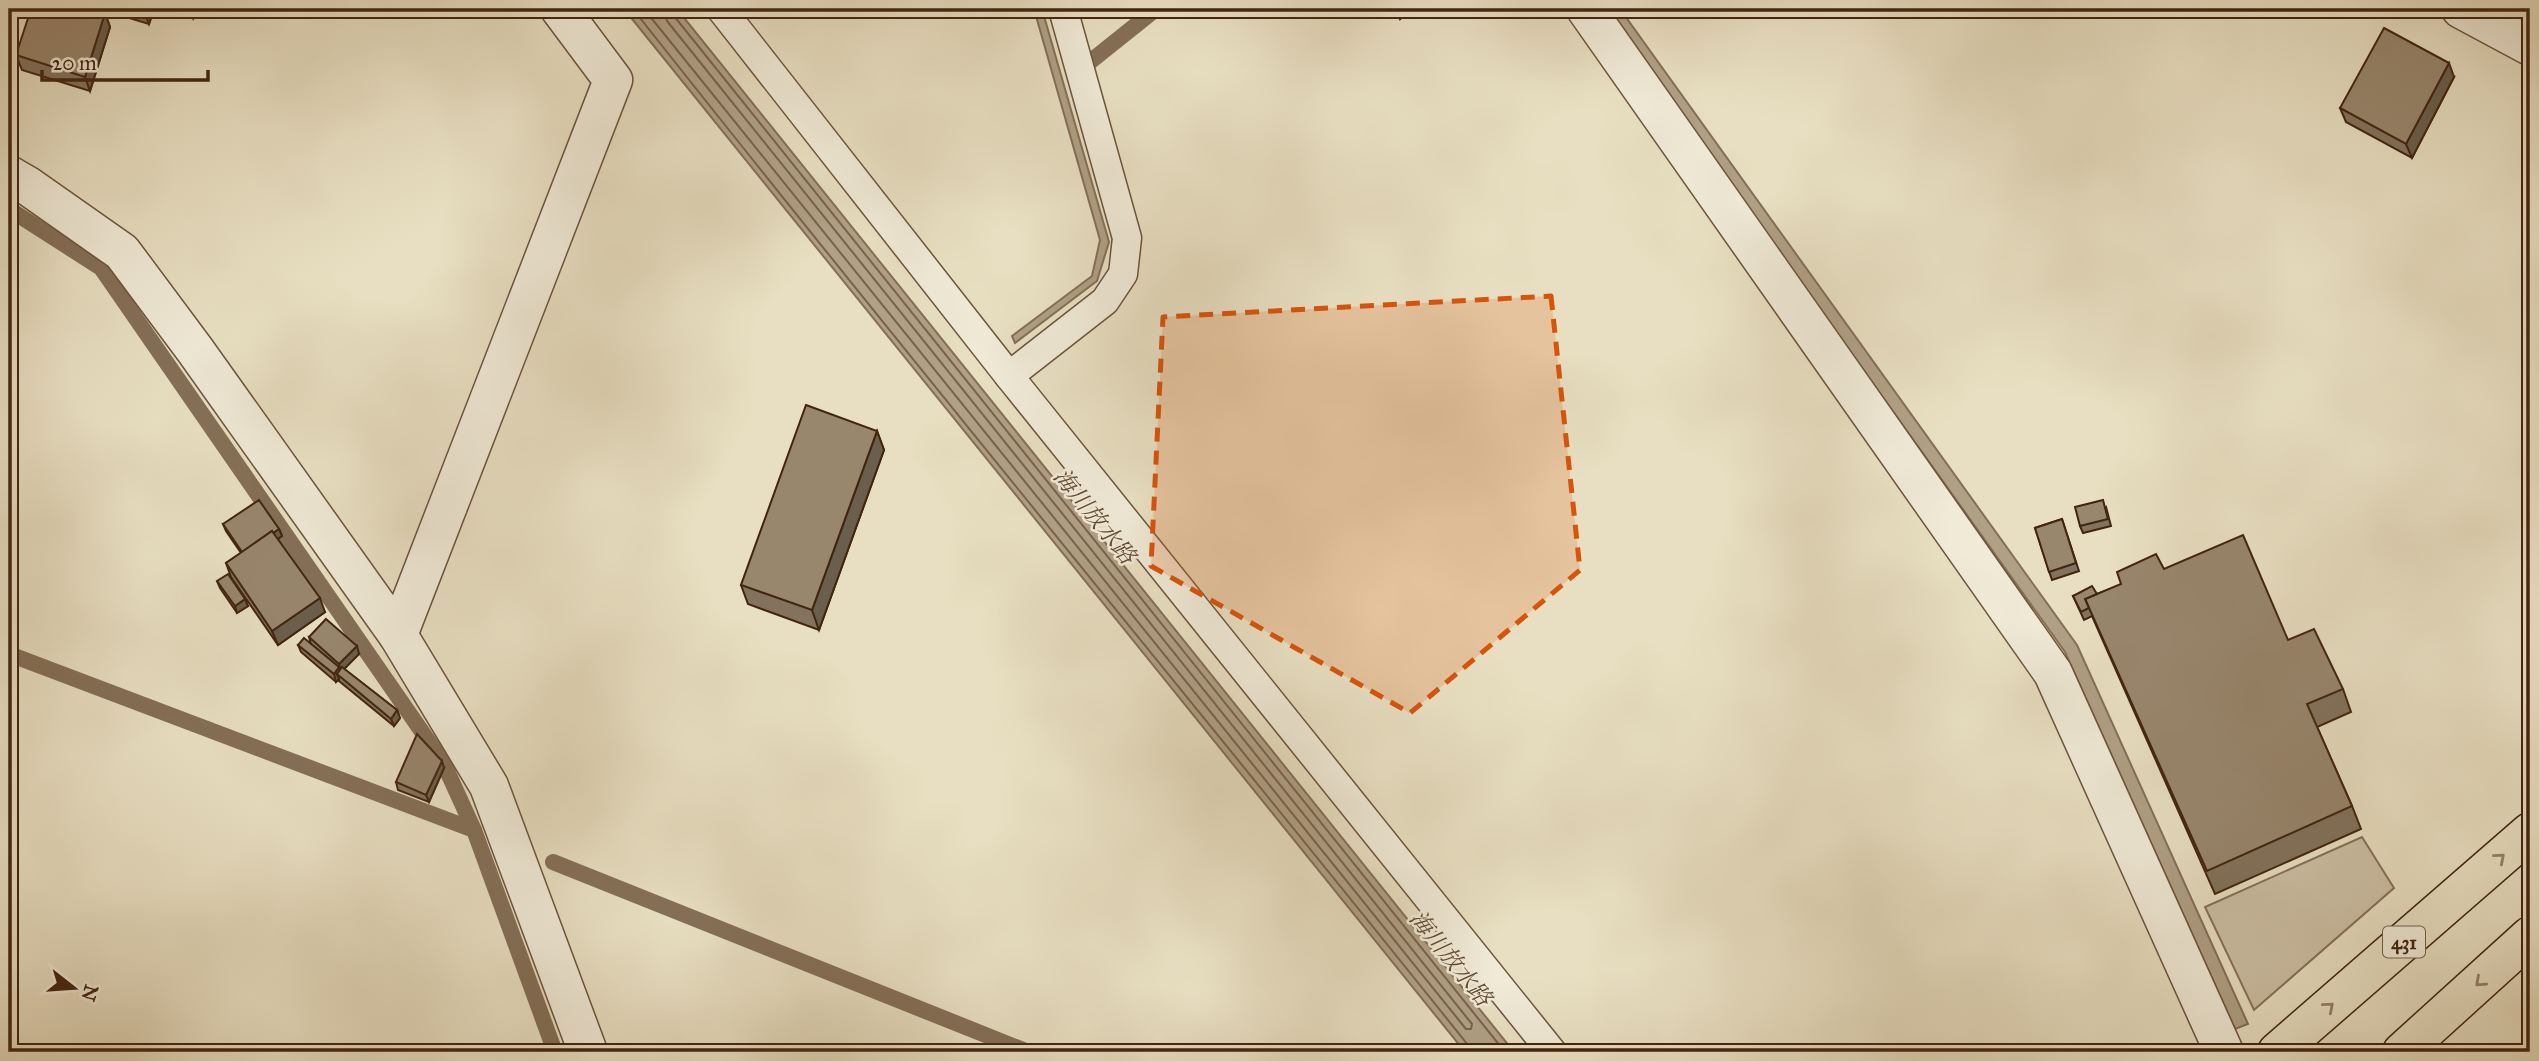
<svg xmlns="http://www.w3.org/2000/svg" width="2539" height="1061" viewBox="0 0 2539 1061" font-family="'IM FELL Great Primer','Noto Serif JP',serif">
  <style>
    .green { fill: #ccbfa4; stroke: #87725a; stroke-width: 2 }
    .water { fill: #b0a086; stroke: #846f57; stroke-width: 2 }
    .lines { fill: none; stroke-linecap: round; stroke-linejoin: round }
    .shore { stroke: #79624c; stroke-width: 2 }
    .stream { stroke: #846f57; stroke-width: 16 }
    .service-casing { stroke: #6c543d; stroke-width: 31 }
    .minor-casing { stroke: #6c543d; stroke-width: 41 }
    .trunk-casing { stroke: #422511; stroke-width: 41 }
    .service { stroke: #f0ead7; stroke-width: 28 }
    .minor { stroke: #f0ead7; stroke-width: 38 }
    .trunk { stroke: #e8dfc2; stroke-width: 38 }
    .wall { fill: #83735e; stroke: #422511; stroke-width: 2 }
    .shaded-wall { fill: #6a5e4c; stroke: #422511; stroke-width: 2 }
    .building { fill: #98866d; stroke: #422511; stroke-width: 2 }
    .oneway { stroke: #95826a }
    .marked { fill: #d7540c; fill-opacity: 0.2; stroke: #d7540c; stroke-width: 5; stroke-dasharray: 14 9; stroke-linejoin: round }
    .labels { text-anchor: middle; stroke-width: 5; stroke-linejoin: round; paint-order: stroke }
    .shield { fill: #f0ead7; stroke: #76604c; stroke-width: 2 }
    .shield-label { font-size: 19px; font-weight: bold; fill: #422511 }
    .water-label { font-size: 23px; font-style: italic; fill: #634a34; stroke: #f0ead7 }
  </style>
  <rect width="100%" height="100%" fill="#e8dfc2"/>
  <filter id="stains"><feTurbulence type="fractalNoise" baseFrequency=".00286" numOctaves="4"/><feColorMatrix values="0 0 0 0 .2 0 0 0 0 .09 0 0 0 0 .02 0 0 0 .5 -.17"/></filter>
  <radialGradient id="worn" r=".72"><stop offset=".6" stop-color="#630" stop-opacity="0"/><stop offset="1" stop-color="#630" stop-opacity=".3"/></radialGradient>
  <!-- green -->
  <path class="green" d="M2362,837L2394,888L2254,1010L2205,907Z"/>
  <!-- water -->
  <g class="water">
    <path d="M624,9H677L1514,1052H1465Z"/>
    <path d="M1034,9H1042L1109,242L1097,281L1015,343L1012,336L1092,276L1100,240Z"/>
    <path d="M1605,9H1620L2077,645L2248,1024L2235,1029L2065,652Z"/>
  </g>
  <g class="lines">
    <!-- shore -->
    <g class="shore">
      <path d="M633,9C907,357 1191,699 1468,1045L1470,1052"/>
      <path d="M644,9L1466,1029H1471L1472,1024L667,21L664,9"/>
      <path d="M672,9L674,16L1505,1052"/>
    </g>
    <!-- stream -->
    <g class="stream">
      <path d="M1091,61L1156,9"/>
      <path d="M9,209L101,268L443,762L474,830L555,1052"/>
      <path d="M9,654L474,830"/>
      <path d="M553,862L1028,1052"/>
    </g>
    <defs>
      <g id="service">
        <path d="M721,9L1009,376L1552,1052"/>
        <path d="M1009,376L1105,301L1123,274L1127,238L1063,9"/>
      </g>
      <g id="minor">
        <path d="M1586,9L2053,673L2224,1052"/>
        <path d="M2461,9L2530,46"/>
        <path d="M9,175L28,186L122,252L195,350L398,635L489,786L588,1052"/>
        <path d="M398,635L613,80L560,9"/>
      </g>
      <g id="trunk">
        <path d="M2277,1052L2530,832"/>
        <path d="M2402,1052L2530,936"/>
      </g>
    </defs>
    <!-- service casing -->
    <use href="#service" class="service-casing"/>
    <!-- minor casing -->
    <use href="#minor" class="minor-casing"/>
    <!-- trunk casing -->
    <use href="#trunk" class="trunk-casing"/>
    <!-- service -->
    <use href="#service" class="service"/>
    <!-- minor -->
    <use href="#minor" class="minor"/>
    <!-- trunk -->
    <use href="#trunk" class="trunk"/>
  </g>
  <!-- wall -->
  <g class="wall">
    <path d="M100,9H154L149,24Z"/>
    <path d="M162,9H195L193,18Z"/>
    <path d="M1392,9H1411L1400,19Z"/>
    <path d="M105,13L110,27L90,91L22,70L16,55Z"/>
    <path d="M2454,77L2412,158L2346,122L2340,108Z"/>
    <path d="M877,431L884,450L819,630L748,604L741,585Z"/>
    <path d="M2106,507L2111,526L2083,533L2080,526Z"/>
    <path d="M2062,519L2079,571L2052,580L2035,528Z"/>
    <path d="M223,524L279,529L282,536L278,539L325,612L278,645L231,577L226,563L241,553L226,531Z"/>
    <path d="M2164,569L2288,640L2343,689L2351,712L2317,727L2352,806L2361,829L2215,894L2092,616L2084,620L2073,596L2097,594Z"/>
    <path d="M217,581L248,606L237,613L220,588Z"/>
    <path d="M309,637L359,654L344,669L397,710L400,718L394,726L339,681V679L336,682L301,652L298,645L311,644Z"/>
    <path d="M444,768L429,802L398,790L396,782Z"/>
  </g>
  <!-- shaded-wall -->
  <g class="shaded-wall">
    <path d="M143,9H154L149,24Z"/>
    <path d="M189,9H195L193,18Z"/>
    <path d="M1396,9H1411L1400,19Z"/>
    <path d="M105,13L110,27L90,91L85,77Z"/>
    <path d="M2449,63L2454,77L2412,158L2406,144Z"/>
    <path d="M877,431L884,450L819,630L812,610Z"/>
    <path d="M279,529L282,536L246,561L243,553Z"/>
    <path d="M320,598L325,612L278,645L272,631Z"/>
    <path d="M245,599L248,606L237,613L235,606Z"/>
    <path d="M357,646L359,654L341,672L339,664Z"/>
    <path d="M339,667L341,675L337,674L339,679L336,682L334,674Z"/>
    <path d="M397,710L400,718L394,726L391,719Z"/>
    <path d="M442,761L444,768L429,802L426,795Z"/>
  </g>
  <!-- building -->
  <g class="building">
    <path d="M31,9H93L105,13L85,77L16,55Z"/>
    <path d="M2384,28L2449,63L2406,144L2340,108Z"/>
    <path d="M806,405L877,431L812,610L741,585Z"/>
    <path d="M259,500L279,529L273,533L272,531L242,552L223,524Z"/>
    <path d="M2103,500L2108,519L2080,526L2075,507Z"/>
    <path d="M2062,519L2076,563L2049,572L2035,528Z"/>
    <path d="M272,531L320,598L272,631L226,563Z"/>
    <path d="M2243,535L2288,640L2314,629L2343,689L2307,704L2352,806L2207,871L2085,599L2121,584L2117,572L2156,554L2164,569Z"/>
    <path d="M228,574L245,599L235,606L217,581Z"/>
    <path d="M2092,586L2097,594L2085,599L2089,608L2081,612L2073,596Z"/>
    <path d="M326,619L357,646L339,664L309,637Z"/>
    <path d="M304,638L339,667L334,674L298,645Z"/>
    <path d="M342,667L397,710L391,719L337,674Z"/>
    <path d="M417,734L442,761L426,795L396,782Z"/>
  </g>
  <!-- one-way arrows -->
  <defs><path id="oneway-chevron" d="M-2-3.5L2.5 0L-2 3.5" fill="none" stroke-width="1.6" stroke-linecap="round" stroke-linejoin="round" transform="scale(1.75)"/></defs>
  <g class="oneway">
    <use href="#oneway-chevron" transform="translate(2500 858) rotate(-41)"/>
    <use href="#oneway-chevron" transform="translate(2480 982) rotate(138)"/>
    <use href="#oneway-chevron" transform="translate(2329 1007) rotate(-41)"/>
  </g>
  <!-- marked area -->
  <path class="marked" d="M1551,296L1580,570L1410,713L1151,566L1163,317Z"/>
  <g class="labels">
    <!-- shield labels -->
    <rect class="shield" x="2383" y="926.5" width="42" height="31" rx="5"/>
    <g class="shield-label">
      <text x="2404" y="949">431</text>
    </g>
    <!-- water labels -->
    <g class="water-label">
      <text transform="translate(1095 516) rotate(51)" y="8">海川放水路</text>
      <text transform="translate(1451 958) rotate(51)" y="8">海川放水路</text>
    </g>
  </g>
  <!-- margin -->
  <rect width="2539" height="1061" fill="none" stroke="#e8dfc2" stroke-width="35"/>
  <rect x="10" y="10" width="2518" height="1040" fill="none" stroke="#422511" stroke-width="3.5"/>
  <rect x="18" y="18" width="2504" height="1026" fill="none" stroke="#422511" stroke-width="2"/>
  <!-- north arrow -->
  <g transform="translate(74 988) rotate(107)" stroke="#f0ead7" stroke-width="5" paint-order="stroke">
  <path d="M0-5L12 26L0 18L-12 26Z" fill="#422511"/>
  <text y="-10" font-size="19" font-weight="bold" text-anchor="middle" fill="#422511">N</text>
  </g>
  <!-- scale -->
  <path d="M42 70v10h166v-10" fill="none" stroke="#422511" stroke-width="3.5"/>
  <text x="52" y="70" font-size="21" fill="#422511" stroke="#f0ead7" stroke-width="5" paint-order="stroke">20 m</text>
  <rect width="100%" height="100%" filter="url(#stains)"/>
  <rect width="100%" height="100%" fill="url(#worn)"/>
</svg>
